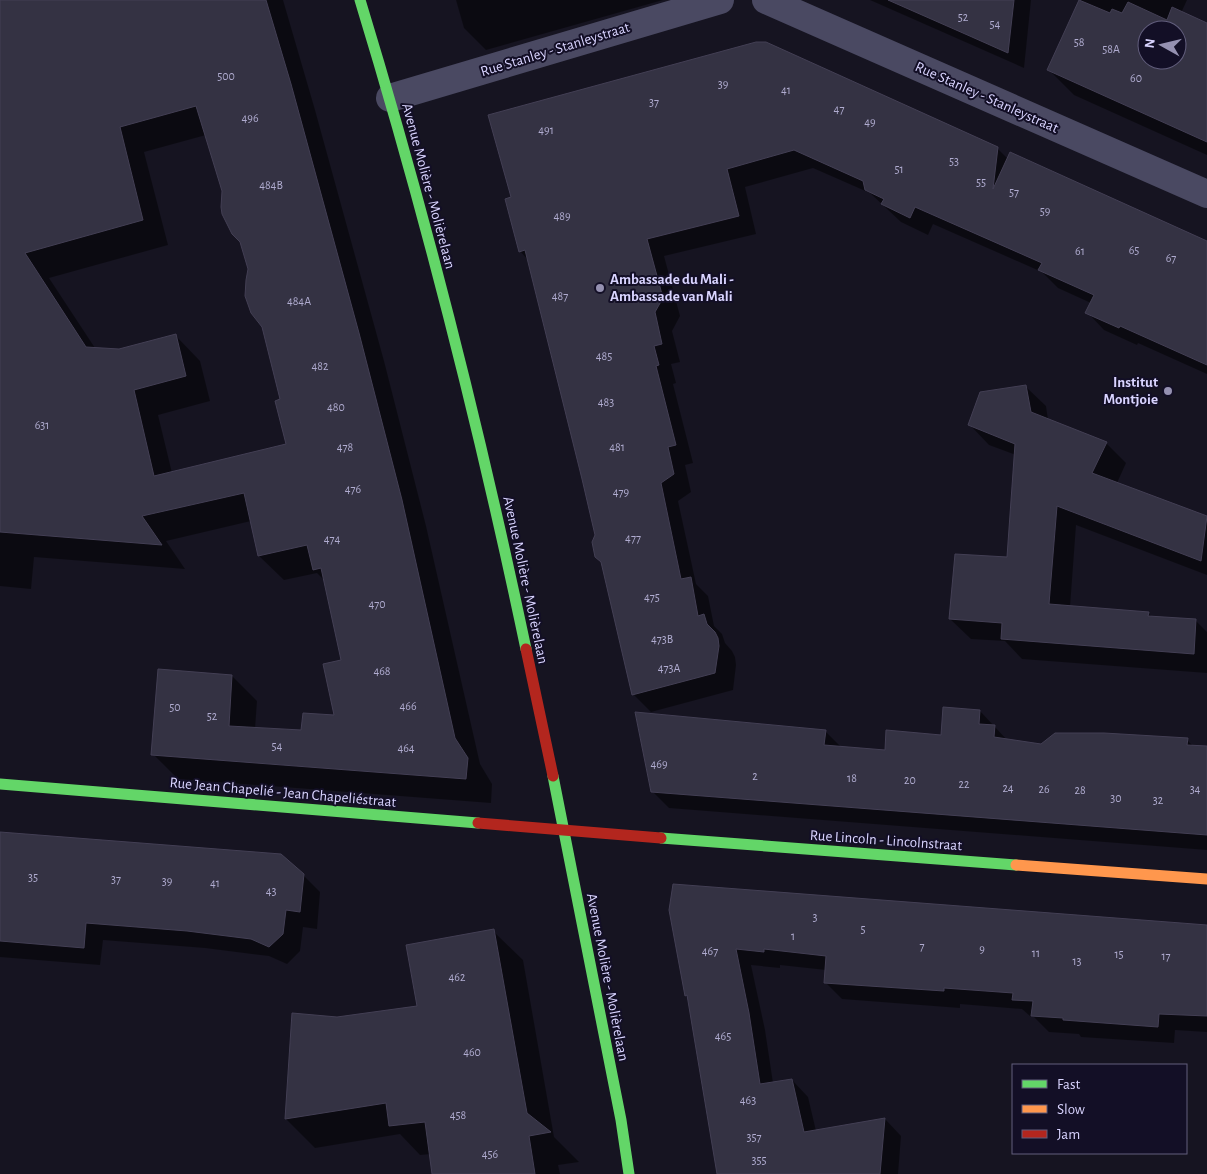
<svg xmlns="http://www.w3.org/2000/svg" width="1207" height="1174" viewBox="0 0 1207 1174" font-family="'Alegreya Sans',sans-serif">
  <style>
    .shadow { fill: #0007; fill-rule: evenodd }
    .building { fill: #343243; stroke: #433f54; fill-rule: evenodd }
    .lines { fill: none; stroke-linecap: round; stroke-linejoin: round }
    .street { stroke: #4a4962; stroke-width: 28 }
    .fast { stroke: #63d668; stroke-width: 11 }
    .slow { stroke: #ff974d; stroke-width: 11 }
    .jam { stroke: #b3261e; stroke-width: 11 }
    .poi-dot { fill: #9591b1; stroke: #130f26; stroke-width: 2 }
    .labels { text-anchor: middle; stroke-width: 4; stroke-linejoin: round; paint-order: stroke }
    .number-label { font-size: 12px; fill: #b0acd0 }
    .street-label { font-size: 15px; fill: #d9d4ff; stroke: #130f26 }
    .poi-label { font-size: 15px; font-weight: bold; fill: #d9d4ff; stroke: #130f26; text-anchor: start }
  </style>
  <rect width="100%" height="100%" fill="#161421"/>
  <!-- shadow -->
  <g class="shadow">
    <path d="M0,0H283L315,110L384,361L426,526L480,764L492,784L491,803L178,779L153,754L232,676L257,701L255,729L302,732L336,716L342,661L325,581L317,573L284,580L259,556L251,521L166,541L185,569L34,557L31,589L0,586ZM206,135L249,269L281,400L287,445L172,473L158,415L210,401L200,361L176,336L119,350L95,348L49,278L168,245L144,152Z"/>
    <path d="M456,0H663L486,50L464,28Z"/>
    <path d="M870,0H1031L1024,68Z"/>
    <path d="M1080,0H1187L1181,13L1207,27V155L1074,95L1049,70ZM1147,30H1177V60H1147Z"/>
    <path d="M490,116L997,148L1008,159L1207,242V374L1138,343L1137,345L1104,330L1087,312L1091,303L1058,288L1042,272L933,224L928,235L901,222L870,193L813,168L745,187L756,234L664,256L680,316L672,331L680,362L671,364L676,383L673,384L693,463L685,465L691,492L678,501L696,584L708,596L714,626L722,634L725,643L732,651L735,657L736,665L733,690L651,712L633,694L596,535L528,260L520,251L512,198Z"/>
    <path d="M1025,386L1046,406L1048,420L1106,443L1126,463L1117,483L1207,518V575L1076,525L1070,607L1148,613L1152,617L1196,621L1207,632V673L1022,659L1005,641L971,639L950,619L1008,559L1016,455L989,445L969,424Z"/>
    <path d="M980,711L1008,741L1042,745L1187,740L1194,747L1207,748V850L669,808L652,791L825,731L842,748L886,751L942,736Z"/>
    <path d="M0,834L303,875L320,892L317,929L303,927L300,951L287,964L269,956L205,948L103,940L100,965L0,957Z"/>
    <path d="M670,910L1207,926V1032L1175,1030L1174,1043L1081,1037L1079,1034L1049,1032L1034,1017L1030,1016L1022,1009L960,1004V1008L842,999L825,982L826,970L780,965V968L751,965L765,1030L773,1083L792,1080L808,1097L816,1131L885,1119L901,1136L898,1174H718L689,999L686,995Z"/>
    <path d="M493,931L523,960L554,1137L579,1162L558,1165L560,1174H433L431,1154L420,1155L400,1134L315,1148L286,1119L293,1014L337,1018L419,1007Z"/>
  </g>
  <!-- building -->
  <g class="building">
    <path d="M0,0H266L291,84L359,333L402,500L455,738L468,758L466,779L151,755L158,669L232,675L229,726L301,730L303,713L334,715L323,664L341,660L321,568L313,570L307,545L258,556L244,493L142,516L162,545L0,532ZM196,106L222,191L221,207L222,214L232,234L240,242L248,269L246,280L245,296L251,313L262,327L280,399L275,401L286,444L154,476L134,390L186,376L176,334L119,349L86,347L25,253L143,220L120,127Z"/>
    <path d="M888,0H1014L1008,53L972,37Z"/>
    <path d="M1079,0L1110,13L1112,9L1122,13L1128,2L1167,20L1172,7L1207,23V142L1047,70ZM1147,30H1177V60H1147Z"/>
    <path d="M756,42H766L998,147L993,189L1010,152L1207,241V365L1120,326L1119,328L1085,313L1094,295L1038,270L1042,263L915,207L910,218L881,204L884,199L865,190L863,181L794,150L727,169L739,216L647,239L663,298L655,312L662,344L654,346L659,365L656,366L676,445L668,447L674,474L661,483L681,579L691,577L698,616L704,614L707,624L715,632L718,638L719,646L715,673L632,695L601,562L595,557L592,542L595,535L582,479L525,250L519,252L505,199L511,197L488,115Z"/>
    <path d="M1026,385L1031,412L1107,442L1092,473L1207,516L1201,561L1057,506L1049,604L1149,612L1148,616L1196,619L1194,654L1001,639L1002,623L949,619L955,554L1007,557L1015,444L968,425L980,392Z"/>
    <path d="M943,707L980,710L979,724L995,725L994,737L1041,744L1055,733H1104L1188,738L1187,745L1207,746V835L651,792L635,712L826,730L824,745L885,750L886,730L941,735Z"/>
    <path d="M0,832L281,854L304,874L300,912L286,910L283,934L269,947L251,939L187,931L86,923L84,948L0,941Z"/>
    <path d="M673,884L1207,925V1016L1159,1014L1158,1027L1063,1020V1018L1031,1016L1033,1001L1012,1000L1013,993L944,988V991L824,983L826,956L764,949V952L736,949L749,1013L760,1084L792,1079L804,1132L885,1118L880,1174H717L687,995L685,996L669,910Z"/>
    <path d="M494,929L527,1113L551,1132L529,1136L535,1174H432L425,1122L389,1126L386,1103L285,1119L292,1013L337,1017L417,1006L406,945Z"/>
  </g>
  <g class="lines">
    <!-- street -->
    <g class="street">
      <path d="M766,0L1207,194"/>
      <path d="M390,98L720,0"/>
    </g>
    <!-- fast -->
    <g class="fast">
      <path d="M360,0C425,213 480,430 526,649"/>
      <path d="M553,776L621,1120L629,1174"/>
      <path d="M0,784L478,823"/>
      <path d="M661,838L1016,865"/>
    </g>
    <!-- slow -->
    <path class="slow" d="M1016,865L1207,879"/>
    <!-- jam -->
    <g class="jam">
      <path d="M526,649L553,776"/>
      <path d="M478,823L661,838"/>
    </g>
  </g>
  <!-- markers -->
  <g class="poi-dot">
    <circle cx="600" cy="288" r="5"/>
    <circle cx="1168" cy="391" r="5"/>
  </g>
  <g class="labels">
    <!-- number labels -->
    <g class="number-label">
      <text x="963" y="21">52</text>
      <text x="995" y="28">54</text>
      <text x="1079" y="46">58</text>
      <text x="1111" y="53">58A</text>
      <text x="226" y="80">500</text>
      <text x="1136" y="82">60</text>
      <text x="723" y="88">39</text>
      <text x="786" y="94">41</text>
      <text x="654" y="106">37</text>
      <text x="839" y="113">47</text>
      <text x="250" y="122">496</text>
      <text x="870" y="126">49</text>
      <text x="546" y="134">491</text>
      <text x="954" y="165">53</text>
      <text x="899" y="173">51</text>
      <text x="981" y="186">55</text>
      <text x="271" y="189">484B</text>
      <text x="1014" y="196">57</text>
      <text x="1045" y="215">59</text>
      <text x="562" y="220">489</text>
      <text x="1134" y="254">65</text>
      <text x="1080" y="255">61</text>
      <text x="1171" y="262">67</text>
      <text x="560" y="300">487</text>
      <text x="299" y="305">484A</text>
      <text x="604" y="360">485</text>
      <text x="320" y="370">482</text>
      <text x="606" y="406">483</text>
      <text x="336" y="411">480</text>
      <text x="42" y="429">631</text>
      <text x="345" y="451">478</text>
      <text x="617" y="451">481</text>
      <text x="353" y="493">476</text>
      <text x="621" y="496">479</text>
      <text x="633" y="542">477</text>
      <text x="332" y="543">474</text>
      <text x="652" y="601">475</text>
      <text x="377" y="608">470</text>
      <text x="662" y="643">473B</text>
      <text x="669" y="672">473A</text>
      <text x="382" y="675">468</text>
      <text x="408" y="710">466</text>
      <text x="175" y="711">50</text>
      <text x="212" y="720">52</text>
      <text x="277" y="750">54</text>
      <text x="406" y="752">464</text>
      <text x="659" y="768">469</text>
      <text x="755" y="780">2</text>
      <text x="852" y="782">18</text>
      <text x="910" y="784">20</text>
      <text x="964" y="788">22</text>
      <text x="1008" y="792">24</text>
      <text x="1044" y="793">26</text>
      <text x="1195" y="793">34</text>
      <text x="1080" y="794">28</text>
      <text x="1116" y="802">30</text>
      <text x="1158" y="804">32</text>
      <text x="33" y="881">35</text>
      <text x="116" y="883">37</text>
      <text x="167" y="885">39</text>
      <text x="215" y="887">41</text>
      <text x="271" y="895">43</text>
      <text x="815" y="921">3</text>
      <text x="863" y="933">5</text>
      <text x="793" y="940">1</text>
      <text x="922" y="950">7</text>
      <text x="982" y="953">9</text>
      <text x="710" y="955">467</text>
      <text x="1036" y="957">11</text>
      <text x="1119" y="958">15</text>
      <text x="1166" y="960">17</text>
      <text x="1077" y="965">13</text>
      <text x="457" y="981">462</text>
      <text x="723" y="1040">465</text>
      <text x="472" y="1056">460</text>
      <text x="748" y="1104">463</text>
      <text x="458" y="1119">458</text>
      <text x="754" y="1141">357</text>
      <text x="490" y="1158">456</text>
      <text x="759" y="1164">355</text>
    </g>
    <!-- street labels -->
    <g class="street-label">
      <text transform="translate(555 49) rotate(-17)" y="5">Rue Stanley - Stanleystraat</text>
      <text transform="translate(987 97) rotate(24)" y="5">Rue Stanley - Stanleystraat</text>
      <text transform="translate(429 186) rotate(75)" y="5">Avenue Molière - Molièrelaan</text>
      <text transform="translate(526 580) rotate(78)" y="5">Avenue Molière - Molièrelaan</text>
      <text transform="translate(283 792) rotate(5)" y="5">Rue Jean Chapelié - Jean Chapeliéstraat</text>
      <text transform="translate(886 840) rotate(4)" y="5">Rue Lincoln - Lincolnstraat</text>
      <text transform="translate(608 977) rotate(79)" y="5">Avenue Molière - Molièrelaan</text>
    </g>
    <!-- poi labels -->
    <g class="poi-label">
      <text x="610" y="284">Ambassade du Mali -<tspan x="610" dy="17">Ambassade van Mali</tspan></text>
      <text x="1158" y="387" text-anchor="end">Institut<tspan x="1158" dy="17">Montjoie</tspan></text>
    </g>
  </g>
  <!-- legend -->
  <rect x="1012" y="1064" width="175" height="90" fill="#130f26" stroke="#625e7d"/>
  <rect x="1022" y="1080" width="25" height="8" fill="#63d668" stroke="#625e7d"/>
  <text x="1057" y="1089" font-size="15" fill="#d9d4ff">Fast</text>
  <rect x="1022" y="1105" width="25" height="8" fill="#ff974d" stroke="#625e7d"/>
  <text x="1057" y="1114" font-size="15" fill="#d9d4ff">Slow</text>
  <rect x="1022" y="1130" width="25" height="8" fill="#b3261e" stroke="#625e7d"/>
  <text x="1057" y="1139" font-size="15" fill="#d9d4ff">Jam</text>
  <!-- north arrow -->
  <g transform="translate(1162 45) rotate(278)"><circle r="24" fill="#130f26" stroke="#625e7d"/>
  <path d="M0-4L9 19L0 12L-9 19Z" fill="#9591b1"/>
  <text y="-8" font-size="14" font-weight="bold" text-anchor="middle" fill="#d9d4ff">N</text>
  </g>
</svg>
